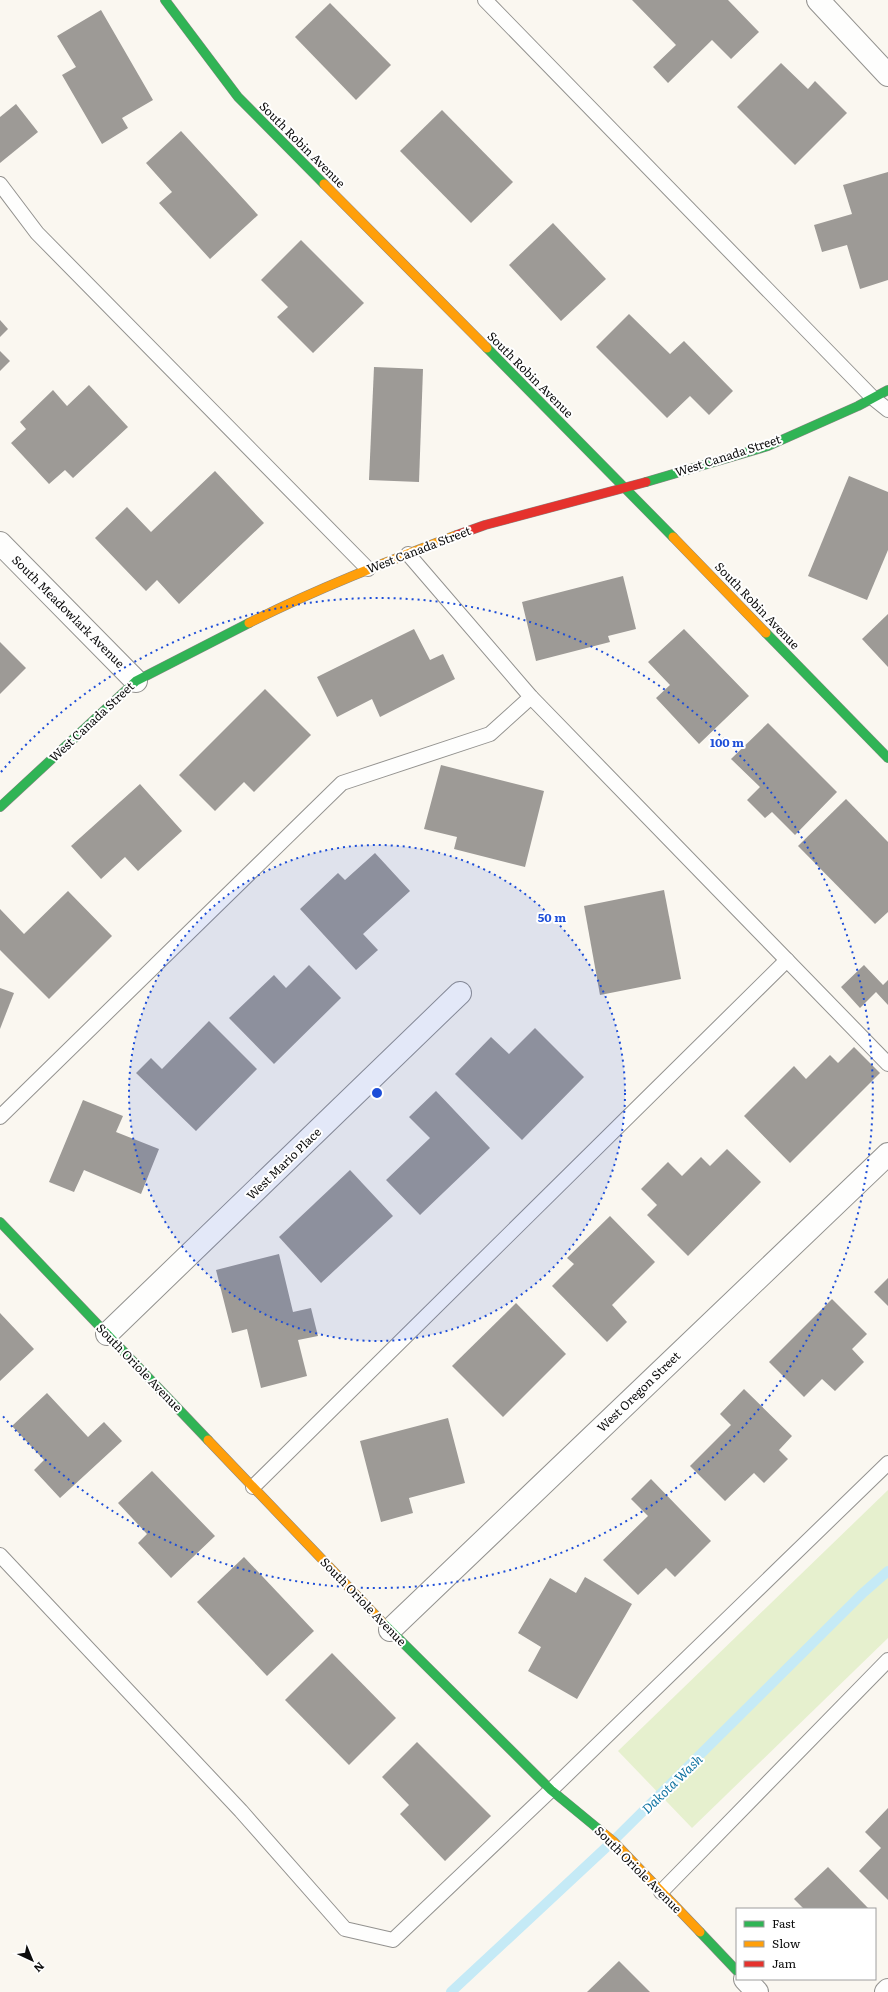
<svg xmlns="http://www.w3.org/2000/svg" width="888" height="1992" viewBox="0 0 888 1992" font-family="Literata,serif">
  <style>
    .green { fill: #e6f0ce }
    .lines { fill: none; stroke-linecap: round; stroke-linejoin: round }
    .stream { stroke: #c5eaf6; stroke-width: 10 }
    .building { fill: #9d9a96 }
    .lane-casing { stroke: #93928f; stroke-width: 16 }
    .street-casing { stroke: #93928f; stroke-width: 24 }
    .fast-casing { stroke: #8a8885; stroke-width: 10 }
    .slow-casing { stroke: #8a8885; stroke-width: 10 }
    .jam-casing { stroke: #8a8885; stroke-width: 10 }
    .lane { stroke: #fefefd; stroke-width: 14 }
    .street { stroke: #fefefd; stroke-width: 22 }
    .fast { stroke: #30b455; stroke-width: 9 }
    .slow { stroke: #ff9f0a; stroke-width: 9 }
    .jam { stroke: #e5322d; stroke-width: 9 }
    .ring { fill: none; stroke: #1d4ed8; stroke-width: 2; stroke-dasharray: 2 4 }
    .labels { text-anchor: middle; stroke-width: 4; stroke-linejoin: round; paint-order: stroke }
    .street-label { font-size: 12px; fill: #0c0c0c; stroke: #fff }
    .water-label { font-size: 13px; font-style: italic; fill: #1173a1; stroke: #fff }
    .centre { fill: #1d4ed8; stroke: #fff; stroke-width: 2 }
    .ring-label { font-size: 12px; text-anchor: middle; font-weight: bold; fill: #1d4ed8; stroke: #fff; stroke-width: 4; stroke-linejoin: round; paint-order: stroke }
  </style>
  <rect width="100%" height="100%" fill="#faf7f0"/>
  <!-- green -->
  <path class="green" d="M888,1490V1638L692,1828L618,1751Z"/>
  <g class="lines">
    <!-- stream -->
    <path class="stream" d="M451,1992L613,1841L863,1593L888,1571"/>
  </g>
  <!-- building -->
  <g class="building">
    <path d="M632,0H728L759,32L731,59L712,40L668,83L653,67L676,45Z"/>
    <path d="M330,3L391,65L356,100L295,37Z"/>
    <path d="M101,10L153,100L122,118L128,128L102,144L62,75L76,67L57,36Z"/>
    <path d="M781,63L808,89L815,81L847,113L795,165L737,107Z"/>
    <path d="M16,104L38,132L0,163V117Z"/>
    <path d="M442,110L513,182L471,223L400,151Z"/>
    <path d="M181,131L258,215L210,259L159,203L172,192L146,163Z"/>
    <path d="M888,172V280L860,289L847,245L822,252L814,225L852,214L843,185Z"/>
    <path d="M553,223L606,279L561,321L509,265Z"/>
    <path d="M301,240L364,303L313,353L277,317L288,307L261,280Z"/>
    <path d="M629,314L670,354L684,341L733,391L709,415L690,396L667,418L596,347Z"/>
    <path d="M0,320L8,329L0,337Z"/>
    <path d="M0,351L10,361L0,371Z"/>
    <path d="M374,367L423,369L419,482L369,480Z"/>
    <path d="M89,385L128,427L73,478L65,470L49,484L11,443L26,429L20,422L53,390L67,406Z"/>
    <path d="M215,471L264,523L179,604L157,580L146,591L95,538L127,507L151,532Z"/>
    <path d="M849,476L888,492V550L867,600L808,576Z"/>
    <path d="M623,576L636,629L608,636L610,642L536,661L522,602Z"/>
    <path d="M888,614V667L862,639Z"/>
    <path d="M414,629L430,660L443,654L455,679L380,717L372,699L337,717L317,677Z"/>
    <path d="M684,629L749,696L699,744L656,698L670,685L648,662Z"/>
    <path d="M0,642L26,668L0,694Z"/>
    <path d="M265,689L311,735L254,792L244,782L215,811L179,775Z"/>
    <path d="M768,723L837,792L795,835L772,812L765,818L747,800L760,787L731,759Z"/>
    <path d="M441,765L544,791L525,867L454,849L457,837L424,829Z"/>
    <path d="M140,784L182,831L138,871L125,857L101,879L71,846Z"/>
    <path d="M846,799L888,842V912L875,924L798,846Z"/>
    <path d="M375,853L410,891L363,934L378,950L356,970L300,909L338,873L345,880Z"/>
    <path d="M664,890L681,979L600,995L584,906Z"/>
    <path d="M68,891L112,936L49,999L0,950V909L24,934Z"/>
    <path d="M309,965L341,998L274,1064L229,1018L274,975L286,988Z"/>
    <path d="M864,965L883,985L888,980V1005L876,992L860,1008L841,987Z"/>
    <path d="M0,988L14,993L0,1029Z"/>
    <path d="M209,1021L257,1069L196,1131L136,1073L151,1058L162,1069Z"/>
    <path d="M535,1028L584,1077L522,1140L455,1074L491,1037L509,1054Z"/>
    <path d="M854,1047L880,1073L790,1163L744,1116L794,1066L806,1079L830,1055L838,1063Z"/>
    <path d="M436,1091L490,1148L420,1215L386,1180L430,1138L409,1117Z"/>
    <path d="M83,1100L123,1116L116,1132L159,1149L141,1194L84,1170L74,1192L49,1182Z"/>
    <path d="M727,1149L761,1182L688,1256L647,1215L657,1205L641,1189L668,1162L682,1176L701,1157L710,1166Z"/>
    <path d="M350,1170L393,1216L321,1283L279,1237Z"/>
    <path d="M610,1216L655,1262L612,1305L627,1322L607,1342L552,1286L574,1264L567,1258Z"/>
    <path d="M279,1254L293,1312L311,1308L318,1336L298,1340L307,1376L261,1388L247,1329L232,1333L216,1270Z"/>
    <path d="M888,1278V1306L874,1292Z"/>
    <path d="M832,1299L867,1334L852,1349L864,1362L835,1391L822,1379L804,1397L769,1362Z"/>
    <path d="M516,1303L566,1354L503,1417L452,1366Z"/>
    <path d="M0,1313L34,1349L0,1381Z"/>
    <path d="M744,1389L792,1436L779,1450L788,1459L764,1483L754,1473L725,1501L690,1466L731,1425L720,1414Z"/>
    <path d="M47,1393L88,1437L104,1422L122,1441L60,1498L34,1470L44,1460L12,1426Z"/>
    <path d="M448,1418L465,1483L409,1498L413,1513L381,1522L360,1441Z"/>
    <path d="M152,1471L215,1536L171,1578L138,1543L147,1534L118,1503Z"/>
    <path d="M651,1479L711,1541L675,1577L666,1568L638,1595L603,1560L648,1516L631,1499Z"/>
    <path d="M244,1557L314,1631L267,1676L197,1602Z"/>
    <path d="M585,1577L632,1604L577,1699L528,1671L541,1647L518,1633L550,1578L576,1593Z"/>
    <path d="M332,1653L396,1718L349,1765L285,1700Z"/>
    <path d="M417,1742L491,1816L445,1861L400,1814L409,1805L382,1777Z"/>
    <path d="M888,1808V1900L859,1871L881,1848L865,1832Z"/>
    <path d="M828,1867L869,1909H804L794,1899Z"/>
    <path d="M619,1961L650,1992H587Z"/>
  </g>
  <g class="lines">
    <defs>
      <g id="lane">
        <path d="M485,0L873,398L888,410"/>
        <path d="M0,184L37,233L368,569"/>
        <path d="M408,554L531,697L888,1064"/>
        <path d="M0,1117L342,783L490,734L531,697"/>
        <path d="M253,1487L787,960"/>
        <path d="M0,1555L241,1811L345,1929L393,1940L551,1790L888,1463"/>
        <path d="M661,1892L888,1660"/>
      </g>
      <g id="street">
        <path d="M818,0L888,75"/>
        <path d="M0,543L136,681"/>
        <path d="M107,1334L460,993"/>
        <path d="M390,1630L888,1154"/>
        <path d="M745,1979L757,1992"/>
        <path d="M886,1992L888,1990"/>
      </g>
      <g id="fast">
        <path d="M165,0L238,97L324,184"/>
        <path d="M487,348L673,537"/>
        <path d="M646,482L768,446L858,406L888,390"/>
        <path d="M766,633L888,758"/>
        <path d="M0,807L136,681L249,623"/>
        <path d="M0,1222L208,1440"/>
        <path d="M383,1623L551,1790L602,1832"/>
        <path d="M700,1932L737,1971"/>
      </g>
      <g id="slow">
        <path d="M324,184L487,348"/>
        <path d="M673,537L766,633"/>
        <path d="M249,623C316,589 386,562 457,535"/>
        <path d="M208,1440L383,1623"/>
        <path d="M602,1832L613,1841L700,1932"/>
      </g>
      <path id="jam" d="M457,535L485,525L646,482"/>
    </defs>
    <!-- lane casing -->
    <use href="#lane" class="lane-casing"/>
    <!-- street casing -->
    <use href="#street" class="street-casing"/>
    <!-- fast casing -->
    <use href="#fast" class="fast-casing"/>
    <!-- slow casing -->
    <use href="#slow" class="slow-casing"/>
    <!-- jam casing -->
    <use href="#jam" class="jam-casing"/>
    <!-- lane -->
    <use href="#lane" class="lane"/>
    <!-- street -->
    <use href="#street" class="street"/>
    <!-- fast -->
    <use href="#fast" class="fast"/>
    <!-- slow -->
    <use href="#slow" class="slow"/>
    <!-- jam -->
    <use href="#jam" class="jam"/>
  </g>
  <!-- distance rings -->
  <circle cx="377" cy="1093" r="248" fill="#1d4ed8" fill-opacity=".12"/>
  <g class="ring">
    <circle cx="377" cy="1093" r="248"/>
    <path d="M1 772A495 495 0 1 1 1 1414"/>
  </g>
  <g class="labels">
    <!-- street labels -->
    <g class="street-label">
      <text transform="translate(302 145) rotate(45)" y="4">South Robin Avenue</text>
      <text transform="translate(530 375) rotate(45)" y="4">South Robin Avenue</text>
      <text transform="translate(728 456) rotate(-18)" y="4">West Canada Street</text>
      <text transform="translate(419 550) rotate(-21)" y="4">West Canada Street</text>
      <text transform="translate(757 606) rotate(46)" y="4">South Robin Avenue</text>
      <text transform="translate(68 612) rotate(45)" y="4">South Meadowlark Avenue</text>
      <text transform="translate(92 722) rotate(-43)" y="4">West Canada Street</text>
      <text transform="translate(284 1164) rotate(-44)" y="4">West Mario Place</text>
      <text transform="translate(139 1368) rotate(46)" y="4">South Oriole Avenue</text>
      <text transform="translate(639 1392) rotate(-44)" y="4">West Oregon Street</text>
      <text transform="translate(363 1602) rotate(46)" y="4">South Oriole Avenue</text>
      <text transform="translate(638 1870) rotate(45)" y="4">South Oriole Avenue</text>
    </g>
    <!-- water labels -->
    <g class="water-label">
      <text transform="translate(672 1784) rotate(-44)" y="5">Dakota Wash</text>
    </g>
  </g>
  <circle cx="377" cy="1093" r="6" class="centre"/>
  <g class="ring-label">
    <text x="727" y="747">100 m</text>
    <text x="552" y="922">50 m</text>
  </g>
  <!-- legend -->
  <rect x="736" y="1908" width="140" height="72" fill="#ffffff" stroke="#9e9e9e"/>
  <rect x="744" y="1921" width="20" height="6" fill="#30b455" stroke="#9e9e9e"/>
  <text x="772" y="1928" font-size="12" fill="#0c0c0c">Fast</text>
  <rect x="744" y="1941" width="20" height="6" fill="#ff9f0a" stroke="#9e9e9e"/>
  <text x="772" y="1948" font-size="12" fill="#0c0c0c">Slow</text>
  <rect x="744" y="1961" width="20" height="6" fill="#e5322d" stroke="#9e9e9e"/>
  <text x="772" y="1968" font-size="12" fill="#0c0c0c">Jam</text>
  <!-- north arrow -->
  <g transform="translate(32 1960) rotate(136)" stroke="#ffffff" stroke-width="3" paint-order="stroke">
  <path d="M0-3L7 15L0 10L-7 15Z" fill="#0c0c0c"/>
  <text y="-6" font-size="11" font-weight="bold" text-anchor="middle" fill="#0c0c0c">N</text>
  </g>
</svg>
